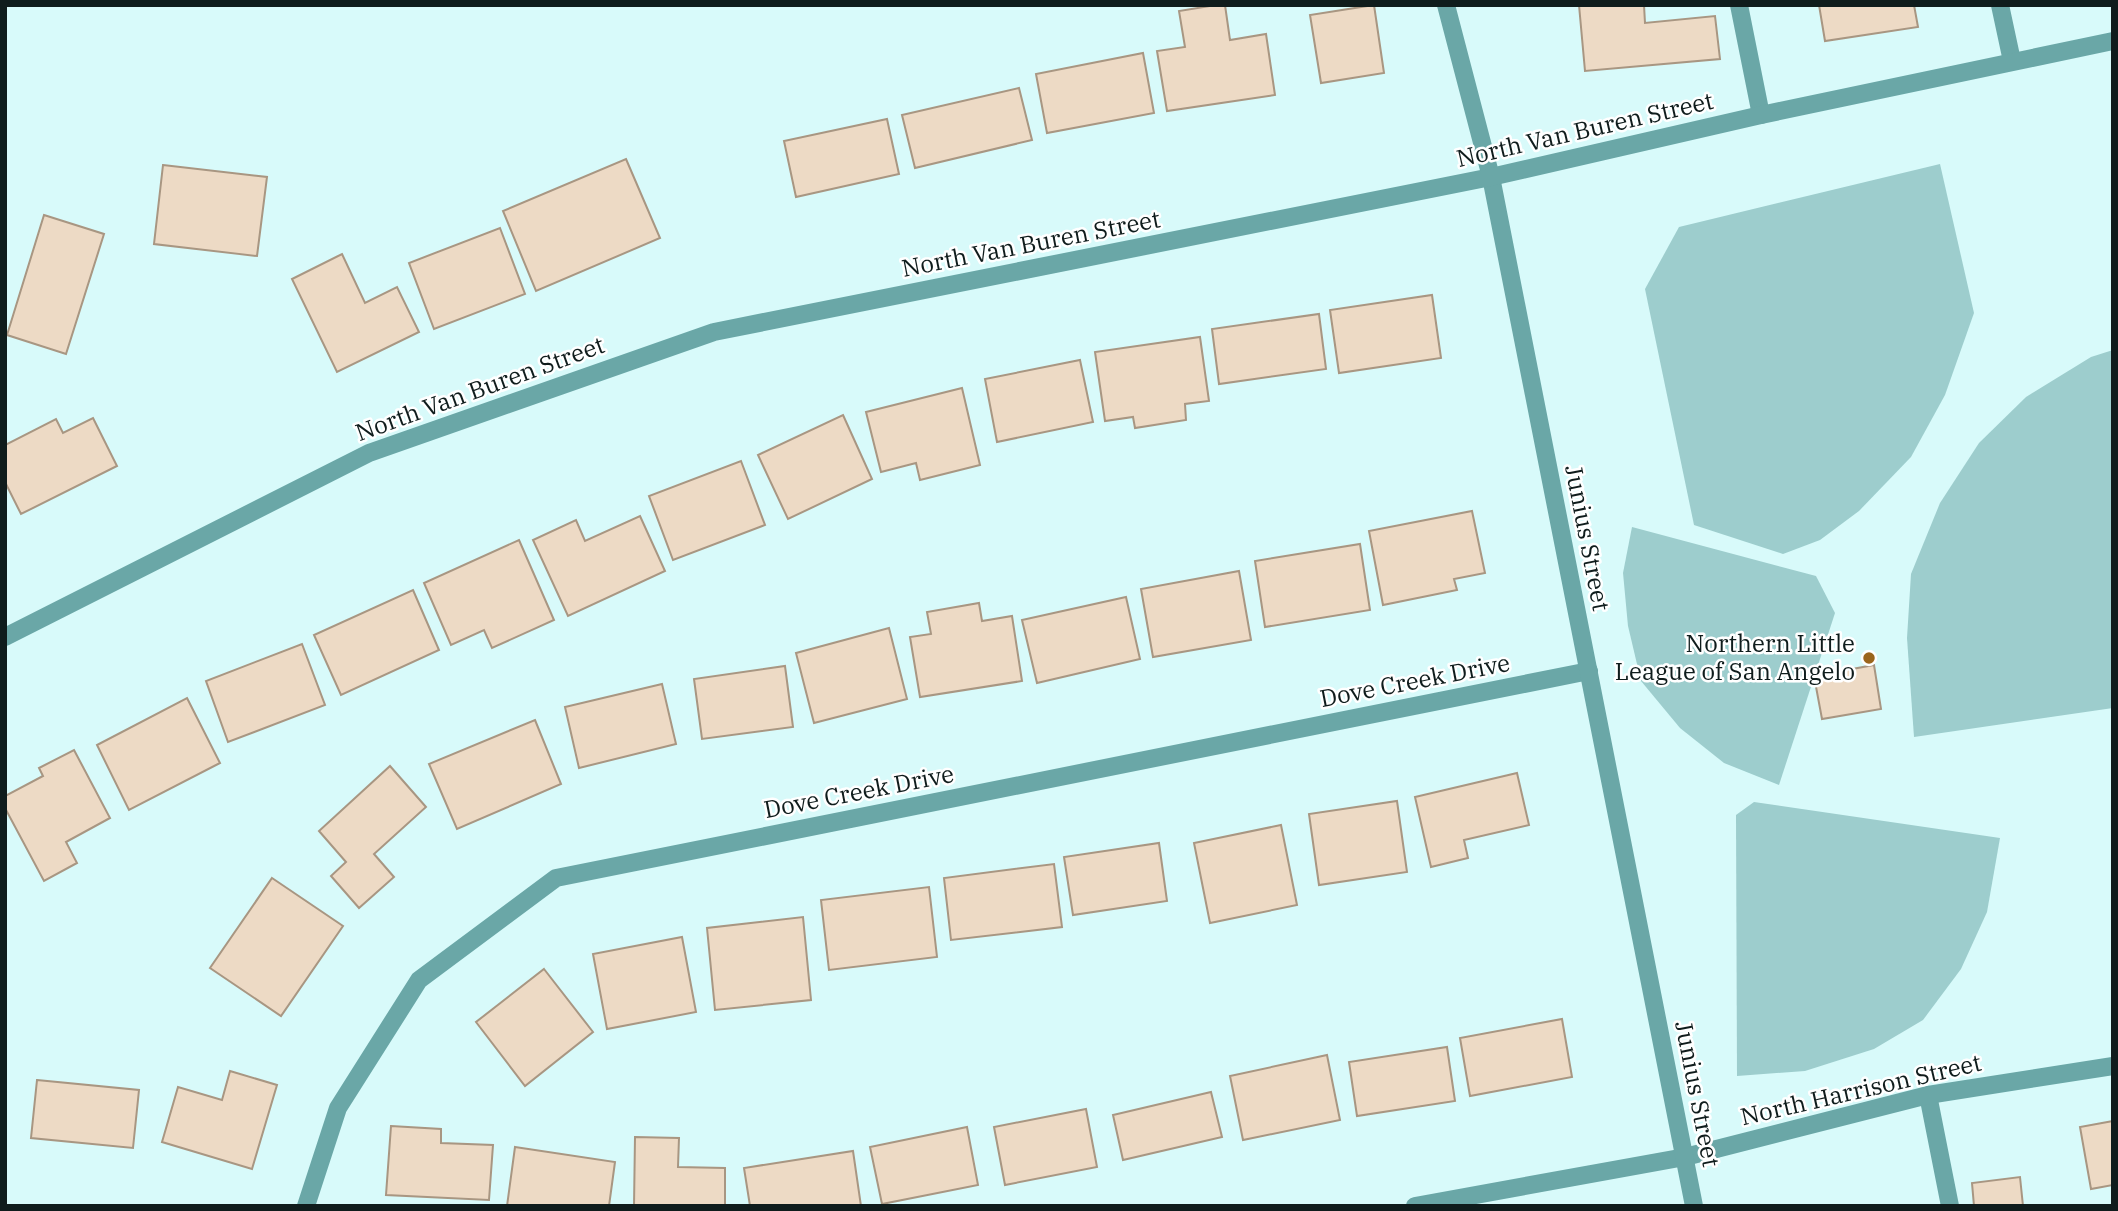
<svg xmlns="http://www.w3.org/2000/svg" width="2118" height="1211" viewBox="0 0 2118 1211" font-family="'IBM Plex Serif',serif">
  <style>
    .green { fill: #9dcdcd }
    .building { fill: #eddac5; stroke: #a89682; stroke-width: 2 }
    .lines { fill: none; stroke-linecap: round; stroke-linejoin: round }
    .service { stroke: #6aa7a7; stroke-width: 18 }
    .minor { stroke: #6aa7a7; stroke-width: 18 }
    .tertiary { stroke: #6aa7a7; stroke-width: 18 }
    .poi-dot { fill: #9a651c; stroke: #fff; stroke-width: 2.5 }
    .labels { text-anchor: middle; stroke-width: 5; stroke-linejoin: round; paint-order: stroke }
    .street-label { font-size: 24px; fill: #0f1c1c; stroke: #fff }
    .poi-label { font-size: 24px; fill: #0f1c1c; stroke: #fff; text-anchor: end }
  </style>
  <rect width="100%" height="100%" fill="#d8fafa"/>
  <!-- green -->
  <g class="green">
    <path d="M1940,164L1974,313L1945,395L1911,457L1859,511L1820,540L1783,554L1694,525L1645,289L1679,227Z"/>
    <path d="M2113,350V708L1914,737L1907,638L1911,574L1940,503L1979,443L2026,397L2091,357Z"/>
    <path d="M1632,527L1816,576L1835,613L1779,785L1724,763L1680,728L1641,681L1628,626L1623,573Z"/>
    <path d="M1754,802L2000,838L1987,912L1961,969L1923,1020L1874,1049L1805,1071L1737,1076L1736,815Z"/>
  </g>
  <!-- building -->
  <g class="building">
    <path d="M1216,5H1225L1230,40L1266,34L1275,95L1167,111L1157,51L1185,47L1179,11Z"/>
    <path d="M1374,5L1384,73L1321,83L1310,15Z"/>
    <path d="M1579,5H1644L1645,23L1715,16L1720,59L1585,71Z"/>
    <path d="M1819,5H1914L1918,27L1825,41Z"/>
    <path d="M1143,53L1154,113L1047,133L1036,74Z"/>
    <path d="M1019,88L1032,140L915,168L902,115Z"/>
    <path d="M887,119L899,174L796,197L784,141Z"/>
    <path d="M626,159L660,238L536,291L503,211Z"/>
    <path d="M163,165L267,177L257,256L154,244Z"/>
    <path d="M44,215L104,234L66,354L7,335Z"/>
    <path d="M500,228L525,294L434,329L409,263Z"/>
    <path d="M342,254L365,303L397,287L419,332L337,372L292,279Z"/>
    <path d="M1432,295L1441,358L1339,373L1330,310Z"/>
    <path d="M1319,314L1326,369L1219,384L1212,329Z"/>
    <path d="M1200,337L1209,401L1185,404L1186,420L1135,428L1133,417L1105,421L1095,352Z"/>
    <path d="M1080,360L1093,422L997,442L985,379Z"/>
    <path d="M962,388L980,465L920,480L916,463L881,472L866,412Z"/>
    <path d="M843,415L872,479L788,519L758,455Z"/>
    <path d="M93,418L117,466L21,514L5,482V445L56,419L63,433Z"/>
    <path d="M741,461L765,525L673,560L649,496Z"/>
    <path d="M1472,511L1485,573L1454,579L1457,590L1383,605L1369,531Z"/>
    <path d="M640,516L665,571L568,616L533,540L576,520L585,541Z"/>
    <path d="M519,540L554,620L492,648L484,630L451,645L424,583Z"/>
    <path d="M1360,544L1370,610L1265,627L1255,561Z"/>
    <path d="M1239,571L1251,640L1153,657L1141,589Z"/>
    <path d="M413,590L439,650L341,695L314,635Z"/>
    <path d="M1126,597L1140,659L1037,683L1022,620Z"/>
    <path d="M979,603L982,621L1012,616L1022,681L920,697L910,637L931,634L927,612Z"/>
    <path d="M889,628L907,699L814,723L796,653Z"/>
    <path d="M302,644L325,705L228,742L206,681Z"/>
    <path d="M1874,665L1881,709L1822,719L1814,676Z"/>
    <path d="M785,666L793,727L702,739L694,679Z"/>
    <path d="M662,684L676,744L579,768L565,707Z"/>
    <path d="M187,698L220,763L129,810L97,745Z"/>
    <path d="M535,720L561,784L457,829L429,764Z"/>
    <path d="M74,750L110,818L66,842L77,863L44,881L5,808V796L43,776L39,768Z"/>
    <path d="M390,766L426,807L374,854L394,877L359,908L331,876L346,862L319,831Z"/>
    <path d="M1517,773L1529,825L1464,840L1468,858L1431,867L1415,797Z"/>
    <path d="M1397,801L1407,872L1319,885L1309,814Z"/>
    <path d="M1281,825L1297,905L1210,923L1194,843Z"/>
    <path d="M1159,843L1167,901L1073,915L1064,857Z"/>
    <path d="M1054,864L1062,927L951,940L944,878Z"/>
    <path d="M272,878L343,926L281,1016L210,968Z"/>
    <path d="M929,887L937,957L829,970L821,900Z"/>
    <path d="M803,917L811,1000L715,1010L707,928Z"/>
    <path d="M682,937L696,1012L607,1029L593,954Z"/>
    <path d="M544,969L593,1032L525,1086L476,1022Z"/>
    <path d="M1562,1019L1572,1077L1470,1096L1460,1038Z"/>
    <path d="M1447,1047L1455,1101L1357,1116L1349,1062Z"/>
    <path d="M1327,1055L1340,1120L1243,1140L1230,1076Z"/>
    <path d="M230,1071L277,1085L252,1169L162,1142L178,1087L222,1100Z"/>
    <path d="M37,1080L139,1090L133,1148L31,1138Z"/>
    <path d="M1211,1092L1222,1137L1123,1160L1113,1115Z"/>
    <path d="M1086,1109L1097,1167L1005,1185L994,1127Z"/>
    <path d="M2113,1121V1185L2091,1189L2080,1127Z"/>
    <path d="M391,1126L441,1129V1143L493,1145L489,1200L386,1195Z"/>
    <path d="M967,1127L978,1185L882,1204L870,1147Z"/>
    <path d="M635,1137L679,1138L678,1167L725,1168V1206H634Z"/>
    <path d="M515,1147L615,1162L609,1206H507Z"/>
    <path d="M853,1151L861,1206H750L744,1168Z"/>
    <path d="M2020,1177L2023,1206H1974L1972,1183Z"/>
  </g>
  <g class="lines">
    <!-- service -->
    <g class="service">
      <path d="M1739,5L1761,115"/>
      <path d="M1928,1095L1950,1206"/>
    </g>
    <!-- minor -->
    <g class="minor">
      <path d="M2000,5L2012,61"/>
      <path d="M306,1206L338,1108L419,980L556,878L1589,671"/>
      <path d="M1415,1206L1685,1157L1928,1095L2113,1066"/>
    </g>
    <!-- tertiary -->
    <g class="tertiary">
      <path d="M1446,5L1491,177L1694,1206"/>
      <path d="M5,637L369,453L714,332L1491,177L1761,115L2113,41"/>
    </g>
  </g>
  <!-- markers -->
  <circle class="poi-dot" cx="1869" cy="658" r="7"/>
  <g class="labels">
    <!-- street labels -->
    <g class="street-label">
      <text transform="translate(1585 130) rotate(-13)" y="8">North Van Buren Street</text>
      <text transform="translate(1031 244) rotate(-11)" y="8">North Van Buren Street</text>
      <text transform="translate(480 389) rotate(-20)" y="8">North Van Buren Street</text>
      <text transform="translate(1587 538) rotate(79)" y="8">Junius Street</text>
      <text transform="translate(1415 681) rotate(-11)" y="8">Dove Creek Drive</text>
      <text transform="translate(859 792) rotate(-11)" y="8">Dove Creek Drive</text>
      <text transform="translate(1861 1090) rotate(-13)" y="8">North Harrison Street</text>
      <text transform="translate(1697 1094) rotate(79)" y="8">Junius Street</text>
    </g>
    <!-- poi labels -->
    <g class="poi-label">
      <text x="1855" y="652">Northern Little<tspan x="1855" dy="28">League of San Angelo</tspan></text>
    </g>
  </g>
  <!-- border -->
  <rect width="2118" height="1211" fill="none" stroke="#0f1c1c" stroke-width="14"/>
</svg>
